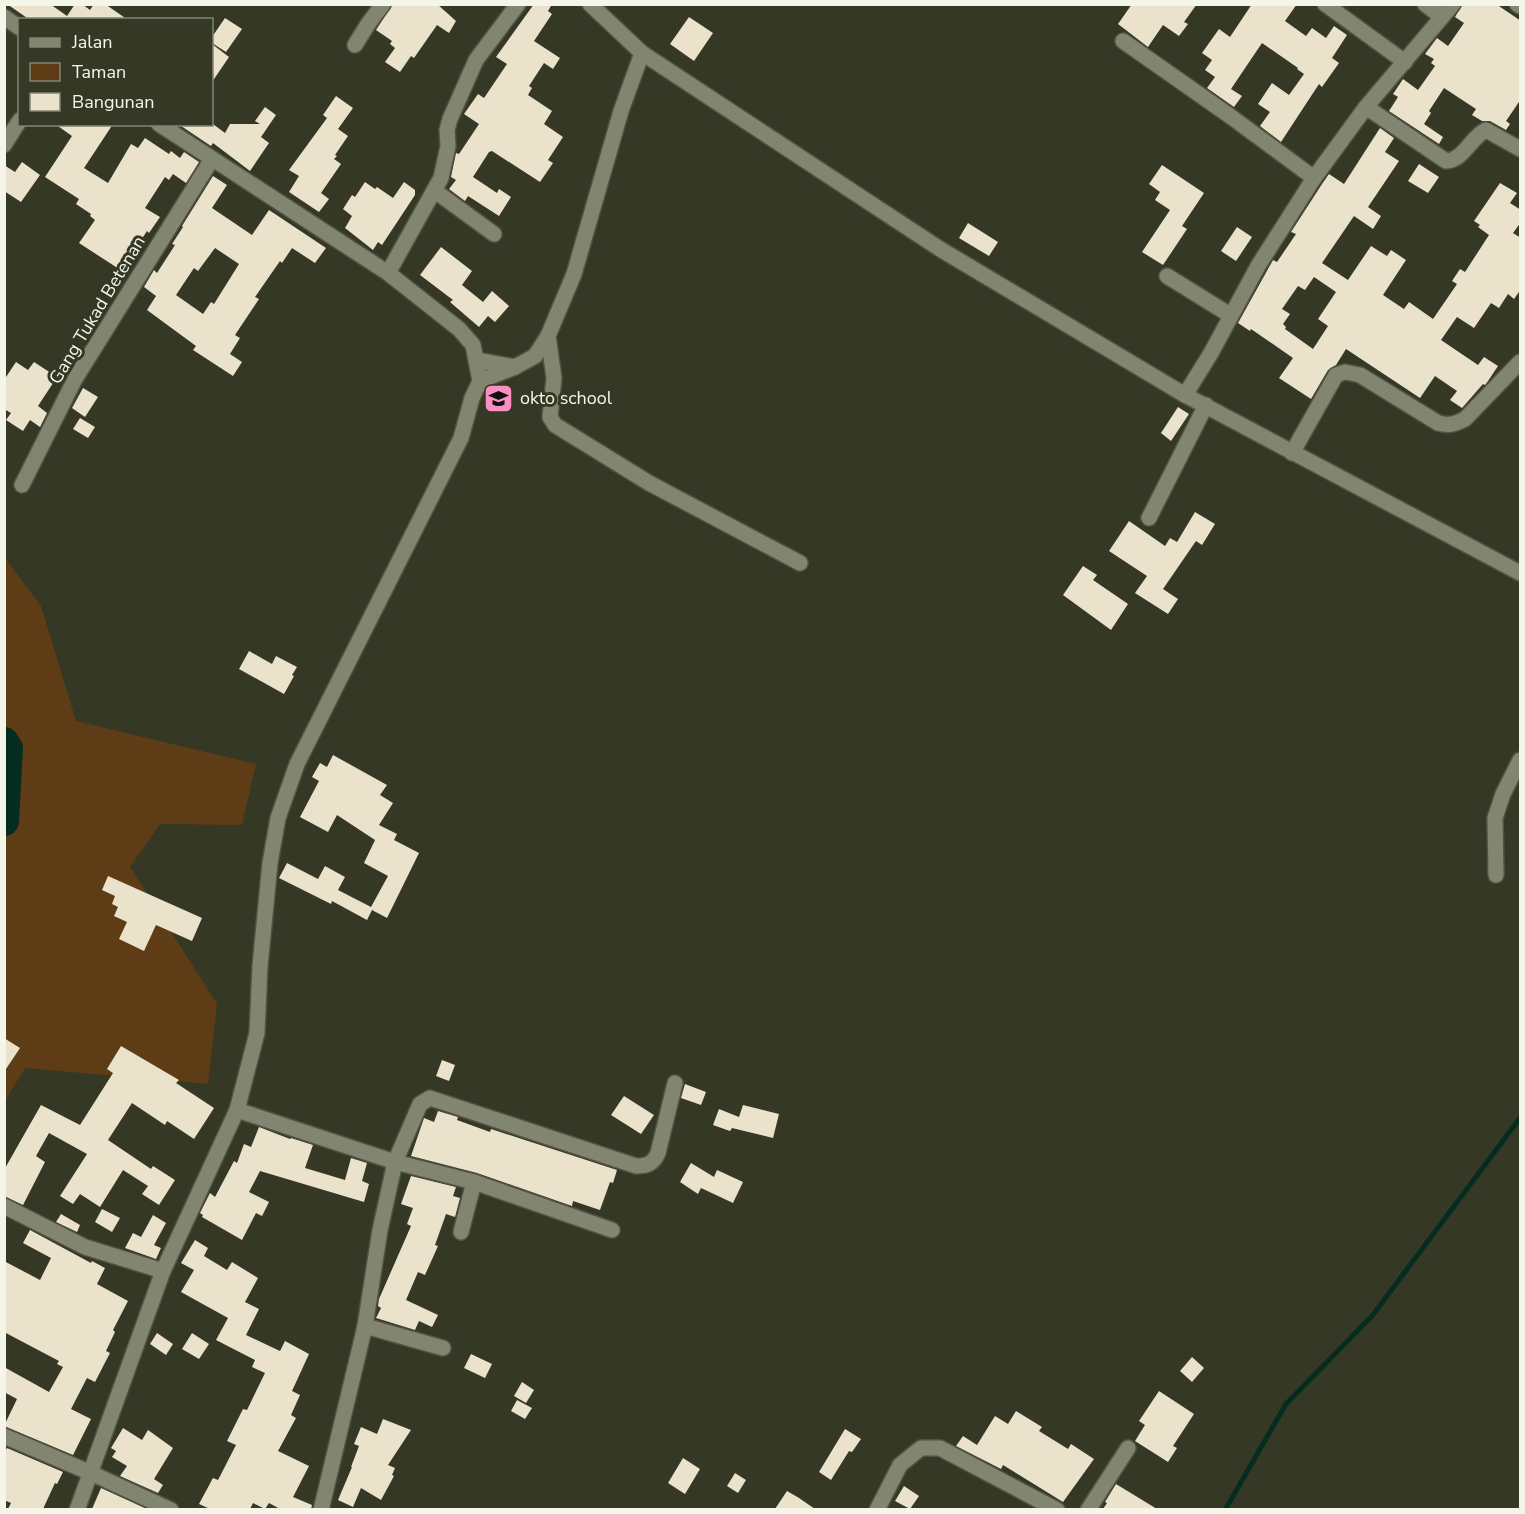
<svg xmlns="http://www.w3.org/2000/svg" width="1525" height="1514" viewBox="0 0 1525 1514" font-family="'Nunito Sans',sans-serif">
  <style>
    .green { fill: #5e3c15 }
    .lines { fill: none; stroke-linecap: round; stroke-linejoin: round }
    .stream { stroke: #052d1f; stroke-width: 5 }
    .river { stroke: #052d1f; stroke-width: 30 }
    .building { fill: #ebe2cb; fill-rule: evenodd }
    .street-casing { stroke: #505342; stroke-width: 18 }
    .secondary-casing { stroke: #505342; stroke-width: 18 }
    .street { stroke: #828670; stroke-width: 15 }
    .secondary { stroke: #828670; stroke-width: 15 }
    .labels { text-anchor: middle; stroke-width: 6; stroke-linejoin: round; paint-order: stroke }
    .street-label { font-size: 18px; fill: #f4f6ea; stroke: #353825 }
    .poi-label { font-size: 18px; fill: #f4f6ea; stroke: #353825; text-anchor: start }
  </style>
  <rect width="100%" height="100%" fill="#353825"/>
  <!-- green -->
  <path class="green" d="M5,558L41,606L76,721L256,764L242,825L160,824L130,867L217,1004L208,1084L25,1068L5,1101Z"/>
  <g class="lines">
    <!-- stream -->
    <path class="stream" d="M1225,1510L1286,1404L1372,1316L1520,1118"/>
    <!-- river -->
    <path class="river" d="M4,742L8,748L4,821"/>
  </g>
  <!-- building -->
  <g class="building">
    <path d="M7,4H50L67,16L75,4H82L90,10L94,4H105L128,20H30Z"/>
    <path d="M393,4H437L456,21L449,33L437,25L414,58L411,56L400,72L385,62L395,48L390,44L392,41L376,30Z"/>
    <path d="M534,4H552L548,11L552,14L534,41L560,58L553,69L544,63L529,86L532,88L528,95L552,111L544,124L563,137L548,160L553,163L540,182L492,151L489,152L473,177L497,193L499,189L511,197L499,216L468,196L465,201L449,189L456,180L451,177L456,153L459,154L479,124L464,114L478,94L484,98L507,64L496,57Z"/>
    <path d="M1132,4H1197L1184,22L1188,24L1179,36L1163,25L1148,47L1118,24Z"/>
    <path d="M1252,4H1297L1285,21L1306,36L1312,28L1326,38L1334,26L1347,35L1332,58L1339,63L1322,87L1319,84L1281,142L1260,126L1270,112L1258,104L1272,83L1289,95L1304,74L1297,69L1298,68L1262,43L1231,89L1242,96L1234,107L1207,88L1215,77L1205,70L1212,60L1202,53L1219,29L1230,37Z"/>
    <path d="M1463,4H1496L1521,21V99L1506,121L1510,124L1506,130L1490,121H1482L1472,115L1476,109L1444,88L1429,111L1431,113L1424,124L1443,137L1439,144L1389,111L1398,97L1393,94L1403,79L1418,90L1435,66L1431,63L1434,59L1425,54L1437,38L1448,46L1464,23L1455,17Z"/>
    <path d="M689,17L713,33L694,61L670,44Z"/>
    <path d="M225,18L242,29L226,52L212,43V37Z"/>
    <path d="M212,44L229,57L212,82Z"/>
    <path d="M336,96L353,108L338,129L348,136L335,155L337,156L334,159L341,164L321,193L329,199L319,212L289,192L299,176L289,170L327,118L323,115Z"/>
    <path d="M265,107L276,115L261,137L269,143L250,171L213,143L211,146L178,124H213L225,133L230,124H260L255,121Z"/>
    <path d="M55,124H113L84,168L108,183L131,144L138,148L145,138L169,154L171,151L180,158L184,152L199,162L186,183L173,174L169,180L165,177L145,208L160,217L149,233L147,231L132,254L130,252L119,269L79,243L95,220L90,216L91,214L76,204L79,199L45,177L72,136Z"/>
    <path d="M1380,128L1394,138L1385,152L1399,161L1368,207L1381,216L1373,229L1354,216L1322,263L1348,280L1371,246L1387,256L1391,250L1406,260L1383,295L1404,309L1409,302L1433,319L1457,284L1452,281L1460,269L1465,272L1489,235L1478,227L1480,225L1474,221L1500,183L1517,193L1510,203L1521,210V222L1513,233L1521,238V289L1514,299L1508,294L1499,308L1491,303L1474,328L1457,317L1441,340L1478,365L1484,357L1498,366L1488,381L1485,385L1483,384L1462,408L1450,400L1457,391L1435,376L1420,398L1346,349L1336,365L1328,370L1311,399L1279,378L1293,358L1251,329L1250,331L1238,323L1273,260L1277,262L1296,234L1291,232L1322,184L1329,174L1344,184ZM1314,277L1336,292L1318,319L1328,326L1313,349L1285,329L1286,327L1283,324L1290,314L1282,309L1298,286L1305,290Z"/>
    <path d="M22,162L40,175L21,202L4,191V165L15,172Z"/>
    <path d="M1419,164L1439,177L1428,193L1408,181Z"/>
    <path d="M1162,165L1204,193L1182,226L1187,229L1163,265L1142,252L1170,210L1155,200L1160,192L1149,184Z"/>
    <path d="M213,176L227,185L212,208L252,235L269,210L326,248L315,263L292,248L282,263L280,261L255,297L259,299L235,335L240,338L230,354L242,362L233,376L193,350L196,346L147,310L156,296L144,287L154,270L157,273L175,245L172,244L183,227L182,226ZM215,248L239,264L214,304L211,302L203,314L176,295L194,268L198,271Z"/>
    <path d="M365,182L375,189L377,187L393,198L404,182L415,190V195L382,245L378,242L373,250L345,228L352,216L343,209L352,195L355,197Z"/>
    <path d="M968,223L998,242L989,256L959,238Z"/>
    <path d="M1237,227L1252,237L1236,261L1221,251Z"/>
    <path d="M441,247L472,271L462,285L483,302L492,291L509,306L495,322L488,316L479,327L450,302L453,300L420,275Z"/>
    <path d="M16,362L28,370L34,362L57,377L38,406L47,413L40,427L30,420L23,431L6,420L11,413L4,409V380Z"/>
    <path d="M83,388L98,397L85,417L72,408Z"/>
    <path d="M1178,407L1189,414L1171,441L1161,433Z"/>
    <path d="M80,418L95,427L88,438L73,429Z"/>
    <path d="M1195,512L1215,524L1202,545L1196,541L1163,589L1178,599L1168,614L1135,593L1147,576L1109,551L1129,521L1165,546L1170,538L1177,542Z"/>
    <path d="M1083,566L1097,575L1093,580L1128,604L1111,630L1063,595Z"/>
    <path d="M249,651L272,664L276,656L297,667L292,675L294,676L284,694L239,669Z"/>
    <path d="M333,755L387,785L380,795L393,803L379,825L397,834L394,840L419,853L387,918L372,910L367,920L332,901L331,904L279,878L287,863L318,879L325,866L345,877L338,890L371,907L388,876L364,863L375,840L337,815L328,832L300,817L319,781L312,777L320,763L327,767Z"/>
    <path d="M108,876L202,918L192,941L156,925L144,951L119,939L127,922L114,916L118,907L112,904L115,896L102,890Z"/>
    <path d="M4,1038L20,1048L4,1072Z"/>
    <path d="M121,1046L179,1080L176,1083L214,1108L194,1139L167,1121L165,1125L132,1103L108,1140L151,1169L153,1166L175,1180L159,1205L142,1194L148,1186L123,1170L100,1207L80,1194L73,1204L60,1196L87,1154L49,1133L36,1156L45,1162L23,1205L4,1196V1170L41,1105L80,1125L113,1073L107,1069Z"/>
    <path d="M442,1060L455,1065L449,1081L436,1076Z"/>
    <path d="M685,1084L706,1092L701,1105L681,1098Z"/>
    <path d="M624,1096L654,1115L641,1134L611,1115Z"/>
    <path d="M743,1105L779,1114L773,1138L732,1128L730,1131L713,1125L719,1109L739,1117Z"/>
    <path d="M438,1111L458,1117L457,1120L490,1132L491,1129L617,1170L613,1183L610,1182L600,1210L573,1201L572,1206L477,1173L411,1156L424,1118L434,1122Z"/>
    <path d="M259,1127L290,1139L291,1138L313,1145L305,1168L345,1180L351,1158L367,1163L362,1181L369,1184L364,1202L260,1171L249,1192L269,1202L262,1216L256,1213L242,1240L202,1217L203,1215L200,1213L210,1193L215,1197L234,1161L237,1163L244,1144L251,1147Z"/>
    <path d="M691,1163L714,1177L717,1170L743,1182L733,1203L701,1188L698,1194L680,1182Z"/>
    <path d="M411,1176L456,1187L453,1196L460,1198L455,1217L446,1214L435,1245L438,1246L425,1275L418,1272L406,1300L438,1315L432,1327L419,1321L415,1330L376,1318L381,1308L378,1306L379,1299L411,1226L407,1224L413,1208L401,1204Z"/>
    <path d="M102,1209L120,1218L112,1232L95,1222Z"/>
    <path d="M61,1214L80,1225L77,1232L56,1222Z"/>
    <path d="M153,1215L166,1223L154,1245L161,1248L156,1259L125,1248L133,1233L141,1237Z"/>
    <path d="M30,1230L91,1263L92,1261L105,1268L97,1284L128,1301L113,1330L115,1332L106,1351L110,1353L95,1382L87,1378L71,1409L91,1419L73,1455L4,1426L17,1399L4,1392V1367L49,1392L63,1367L57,1364L59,1361L4,1332V1261L40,1280L51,1258L23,1243Z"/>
    <path d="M195,1240L208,1248L204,1256L227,1270L232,1262L258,1278L245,1302L259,1309L246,1335L280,1351L285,1341L309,1354L292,1391L300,1395L291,1415L296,1418L278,1451L309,1466L293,1497L312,1505L311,1509H280L269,1503L265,1509L253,1503L250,1509H210L199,1504L213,1478L218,1480L236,1445L227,1441L243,1409L247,1410L265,1373L252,1367L255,1360L216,1340L228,1318L181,1292L194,1270L181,1263Z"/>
    <path d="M157,1333L173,1344L166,1355L150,1344Z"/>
    <path d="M192,1333L209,1344L199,1359L182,1349Z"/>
    <path d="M471,1354L492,1364L485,1378L464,1368Z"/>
    <path d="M1192,1357L1204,1368L1192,1382L1180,1371Z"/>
    <path d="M522,1382L534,1390L526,1403L514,1396Z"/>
    <path d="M1159,1391L1194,1414L1173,1446L1177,1448L1168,1462L1135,1441L1145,1425L1139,1421Z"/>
    <path d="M517,1400L532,1408L525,1419L511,1411Z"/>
    <path d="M1016,1411L1042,1427L1039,1431L1068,1449L1071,1444L1094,1459L1063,1502L1003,1465L1001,1469L956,1446L963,1436L977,1445L995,1416L1008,1424Z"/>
    <path d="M383,1419L411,1430L388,1465L395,1468L392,1475L394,1476L381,1500L361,1488L353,1507L338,1500L352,1467H351L359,1446L354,1444L361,1427L377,1434Z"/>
    <path d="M123,1428L142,1440L148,1430L173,1448L154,1479L163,1485L158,1493L120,1476L127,1466L112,1457L116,1451L111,1448Z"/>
    <path d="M845,1429L861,1439L852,1452L849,1451L831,1480L819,1472Z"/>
    <path d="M7,1448L63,1472L57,1484L55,1483L43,1509H8L11,1503L4,1500V1453Z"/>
    <path d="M683,1458L700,1469L685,1494L668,1483Z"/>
    <path d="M735,1473L746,1480L738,1493L727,1486Z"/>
    <path d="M1116,1484L1157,1509H1103L1107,1503L1105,1502Z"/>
    <path d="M904,1486L919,1496L910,1509L895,1501Z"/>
    <path d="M101,1488L147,1509H92Z"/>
    <path d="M787,1491L799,1498L815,1509H775Z"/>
  </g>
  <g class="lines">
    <defs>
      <g id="street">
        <path d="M1325,4L1405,62"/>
        <path d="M1425,4L1442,17"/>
        <path d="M1517,4L1520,6"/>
        <path d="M1123,41L1230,116L1314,178"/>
        <path d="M355,45L368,24L383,4"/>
        <path d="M642,53L940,249L1185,395L1520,573"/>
        <path d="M1366,107L1446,161C1464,160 1471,137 1486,130L1520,149"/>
        <path d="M4,145L20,120"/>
        <path d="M435,191L494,234"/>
        <path d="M388,273L441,178L448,146L447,130L450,119L476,60L518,4"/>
        <path d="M1167,276L1230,315"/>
        <path d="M548,336L554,378L550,417L555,425L649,483L800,563"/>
        <path d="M477,360L515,367"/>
        <path d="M480,381L515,367L535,356L548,336L574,274L621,111L642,53L590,4"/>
        <path d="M1185,395L1211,353L1258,266L1314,178L1366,107L1453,4"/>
        <path d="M1292,453L1336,375L1345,372L1360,375L1438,423C1449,426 1455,424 1465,419L1520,362"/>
        <path d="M22,485L75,379L212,159"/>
        <path d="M1149,518L1206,405"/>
        <path d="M1496,875L1495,818L1503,794L1520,760"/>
        <path d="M237,1110L395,1162L380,1230L365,1326L321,1510"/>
        <path d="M4,1206L85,1247L163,1271"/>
        <path d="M612,1230L474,1182L395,1162L420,1104L430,1098L636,1166C647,1166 653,1164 658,1153L675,1083"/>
        <path d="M461,1232L474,1182"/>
        <path d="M365,1326L443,1348"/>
        <path d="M4,1436L91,1473L171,1510"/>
        <path d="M877,1510L900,1465L921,1448H940L1057,1510"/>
        <path d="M1088,1510L1128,1448"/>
      </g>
      <g id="secondary">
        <path d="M4,17L20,28"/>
        <path d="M77,1510L163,1271L237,1110L257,1033L260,966L270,863L278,818L297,764L461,438L472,398L480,381L473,345L459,329L388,273L159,124"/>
      </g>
    </defs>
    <!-- street casing -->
    <use href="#street" class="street-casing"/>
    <!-- secondary casing -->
    <use href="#secondary" class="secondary-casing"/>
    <!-- street -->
    <use href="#street" class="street"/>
    <!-- secondary -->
    <use href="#secondary" class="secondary"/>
  </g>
  <!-- icons -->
  <defs>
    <symbol id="school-square" viewBox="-11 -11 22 22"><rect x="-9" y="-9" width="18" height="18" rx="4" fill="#fc8fc2" stroke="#353825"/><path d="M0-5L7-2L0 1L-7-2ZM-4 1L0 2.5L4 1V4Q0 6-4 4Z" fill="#111"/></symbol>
  </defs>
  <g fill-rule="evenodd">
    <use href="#school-square" x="482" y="382" width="33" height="33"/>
  </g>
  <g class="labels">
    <!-- street labels -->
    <g class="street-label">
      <text transform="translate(97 310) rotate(-59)" y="6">Gang Tukad Betenan</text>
    </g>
    <!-- poi labels -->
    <g class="poi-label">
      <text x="520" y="404">okto school</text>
    </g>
  </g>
  <!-- border -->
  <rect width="1525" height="1514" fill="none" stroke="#f4f6ea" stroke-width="12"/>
  <!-- legend -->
  <rect x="18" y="18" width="195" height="108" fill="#353825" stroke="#818474" stroke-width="1.5"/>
  <rect x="30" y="38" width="30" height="9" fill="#828670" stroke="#818474" stroke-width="1.5"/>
  <text x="72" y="48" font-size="18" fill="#f4f6ea">Jalan</text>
  <rect x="30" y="63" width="30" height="18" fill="#5e3c15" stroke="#818474" stroke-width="1.5"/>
  <text x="72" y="78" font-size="18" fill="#f4f6ea">Taman</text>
  <rect x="30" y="93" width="30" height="18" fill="#ebe2cb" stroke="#818474" stroke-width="1.5"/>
  <text x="72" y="108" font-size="18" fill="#f4f6ea">Bangunan</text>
</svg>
